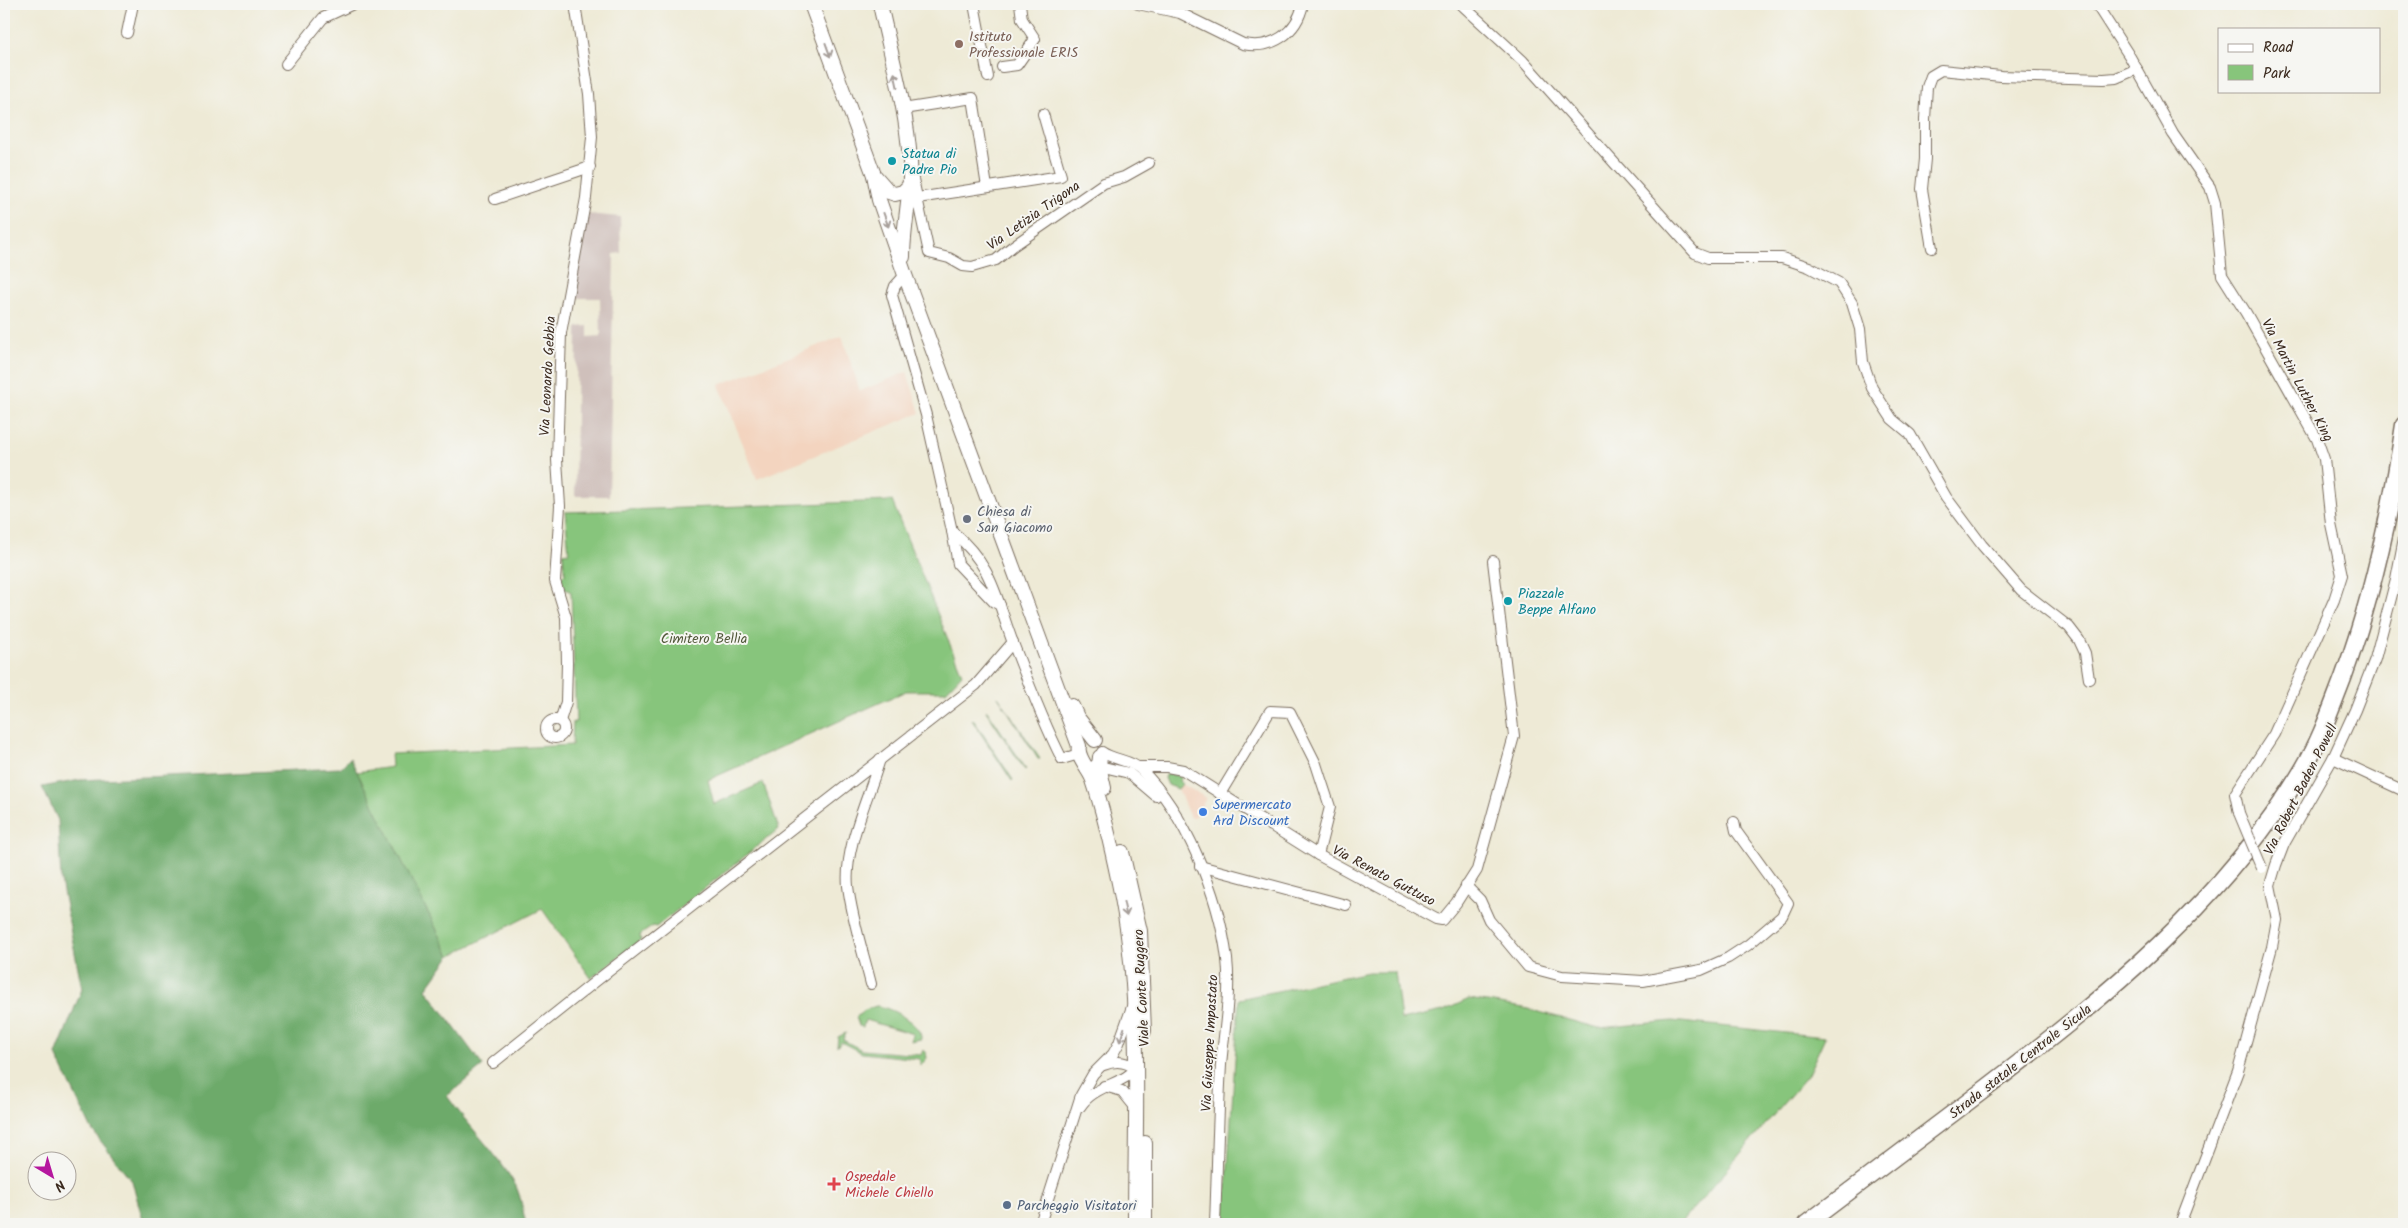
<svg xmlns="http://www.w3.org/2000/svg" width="2408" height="1228" viewBox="0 0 2408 1228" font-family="Kalam,sans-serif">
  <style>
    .built { fill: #f3d4bf }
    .industrial { fill: #cfc0bb }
    .green { fill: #87c57b; stroke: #61784c }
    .forest { fill: #6daa6b; stroke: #546a44 }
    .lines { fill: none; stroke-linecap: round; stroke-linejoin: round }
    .minor-casing { stroke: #7a6d5e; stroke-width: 12 }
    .secondary-casing { stroke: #7a6d5e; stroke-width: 16 }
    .primary-casing { stroke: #7a6d5e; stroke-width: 19 }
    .minor { stroke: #fff; stroke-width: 10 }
    .secondary { stroke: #fff; stroke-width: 14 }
    .primary { stroke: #fff; stroke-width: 16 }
    .minor-bridge-casing { stroke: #7a6d5e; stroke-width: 12; stroke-linecap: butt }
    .minor-bridge { stroke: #fff; stroke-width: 10 }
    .oneway { stroke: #a79f9a }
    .education-dot { fill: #8d6e63; stroke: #f6f6f2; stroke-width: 2 }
    .culture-dot { fill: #0f9aa8; stroke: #f6f6f2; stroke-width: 2 }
    .worship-dot { fill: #6b7280; stroke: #f6f6f2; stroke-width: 2 }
    .shop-dot { fill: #3f7fe0; stroke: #f6f6f2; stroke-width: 2 }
    .health-dot { fill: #e0444e; stroke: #f6f6f2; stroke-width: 2 }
    .service-dot { fill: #5c6f8a; stroke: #f6f6f2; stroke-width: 2 }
    .labels { text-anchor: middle; stroke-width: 4; stroke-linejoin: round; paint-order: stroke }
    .education-label { font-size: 14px; fill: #785e54; stroke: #f6f6f2; text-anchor: start }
    .culture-label { font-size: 14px; fill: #0d838f; stroke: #f6f6f2; text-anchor: start }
    .street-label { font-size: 14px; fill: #3b2a1e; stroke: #f6f6f2 }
    .worship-label { font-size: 14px; fill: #5b616d; stroke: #f6f6f2; text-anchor: start }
    .park-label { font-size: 14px; fill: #52583a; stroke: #f6f6f2 }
    .shop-label { font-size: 14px; fill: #366cbe; stroke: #f6f6f2; text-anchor: start }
    .health-label { font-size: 14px; fill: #be3a42; stroke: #f6f6f2; text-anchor: start }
    .service-label { font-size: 14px; fill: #4e5e75; stroke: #f6f6f2; text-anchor: start }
  </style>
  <rect width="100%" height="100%" fill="#f6f6f2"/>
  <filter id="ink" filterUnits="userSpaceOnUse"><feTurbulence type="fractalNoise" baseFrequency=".02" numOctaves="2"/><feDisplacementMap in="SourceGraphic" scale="10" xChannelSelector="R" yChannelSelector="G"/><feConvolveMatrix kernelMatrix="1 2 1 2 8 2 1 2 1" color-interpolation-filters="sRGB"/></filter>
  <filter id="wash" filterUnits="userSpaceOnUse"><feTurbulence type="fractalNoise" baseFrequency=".0096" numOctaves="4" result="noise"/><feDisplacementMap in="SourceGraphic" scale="20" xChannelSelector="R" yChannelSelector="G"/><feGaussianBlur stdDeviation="1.12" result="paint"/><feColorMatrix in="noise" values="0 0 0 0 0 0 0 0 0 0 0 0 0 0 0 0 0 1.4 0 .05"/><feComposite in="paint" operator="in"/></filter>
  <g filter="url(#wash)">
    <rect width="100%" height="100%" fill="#eeead6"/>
    <!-- built -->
    <g class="built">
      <path d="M842,336L860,391L907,372L920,413L757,479L719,385Z"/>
      <path d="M1182,784L1206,798L1196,816L1190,818L1178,789Z"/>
    </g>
    <!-- industrial -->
    <path class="industrial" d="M587,214L620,217L621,253L614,254L609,496H575L577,327L588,326V337L601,336L600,298H570Z"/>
    <!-- green -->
    <g class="green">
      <path d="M892,501L962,674L946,691H906L708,780L714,804L763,783L779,829L656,927L653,926L640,935L641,940L591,978L542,909L450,956L356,772L392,767L391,754L572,745L573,722H576L571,592L560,586L561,576L565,574L563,553L569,552L565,512Z"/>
      <path d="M998,696L1040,759H1038Z"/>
      <path d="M987,710L1026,769L1025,770L986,711Z"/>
      <path d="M973,719L1013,780L1012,781L972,720Z"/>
      <path d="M1167,773L1181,777L1179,781L1182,784L1178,789L1168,785L1165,778Z"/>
      <path d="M1368,972H1395L1401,1020L1443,1011L1469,999L1524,1008L1599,1028L1672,1021L1825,1037L1807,1076L1680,1224H1224L1239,999Z"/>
      <path d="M876,1006C889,1006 923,1025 921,1039L911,1041L913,1034L865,1020L863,1027L859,1026L856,1017L865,1010Z"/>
      <path d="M846,1033L843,1040L862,1050L921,1055L923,1050L926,1053L927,1058L920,1066V1059L862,1053L841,1042L837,1047L838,1037Z"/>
    </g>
    <!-- forest -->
    <path class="forest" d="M350,758L450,956L426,989L483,1066L447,1096C469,1127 497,1153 516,1186C521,1197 523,1212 526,1224H144L132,1181L92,1130L56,1055L82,989L61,881L58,820L42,787L80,780L340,768Z"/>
  </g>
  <g filter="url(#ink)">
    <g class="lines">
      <defs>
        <g id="minor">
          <path d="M974,4L988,77"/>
          <path d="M1138,4L1180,13L1243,44C1272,50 1297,33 1303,4"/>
          <path d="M1461,4L1523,61L1695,253L1708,258H1782L1809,267L1839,283L1852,303L1860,329L1863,362L1872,388L1892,419L1910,434L1946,497L1982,545L2021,590L2069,627L2079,640L2085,653L2089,679"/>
          <path d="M2096,4L2130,57L2173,134L2210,187L2215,203L2222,275L2246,313L2317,439L2324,459L2331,524L2342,575L2334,600L2274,734L2235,794L2239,813"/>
          <path d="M127,33L133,4"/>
          <path d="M286,64L323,18L353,4"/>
          <path d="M1002,67L1017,65L1035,39L1022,19L1020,4"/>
          <path d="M903,109L973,98L987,187"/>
          <path d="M913,179L929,253L949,258L963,266L972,267L996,260L1013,246L1104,183L1124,177L1149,163"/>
          <path d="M495,199L590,167"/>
          <path d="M911,199L1061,176L1043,114"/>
          <path d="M1932,248L1922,189L1925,159V119L1927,87L1931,76L1941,70L2001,76L2104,79L2116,78L2137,69"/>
          <path d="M905,275L895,286L892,295L926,415L952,531L958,564L994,602L1000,605"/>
          <path d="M952,531C993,566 995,595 1013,643C1028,682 1043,722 1062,759L1079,754"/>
          <circle cx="555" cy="729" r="9"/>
          <path d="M560,721L566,702L567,663L566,617L555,581L560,506L557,460L561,333L586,198L592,137L589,94L575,4"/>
          <path d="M1102,752C1113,760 1131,760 1140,769C1186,812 1219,897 1227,959C1231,995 1224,1030 1221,1065C1218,1118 1217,1171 1215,1224"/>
          <path d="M2333,758L2404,791"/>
          <path d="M1095,765L1129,773L1156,796"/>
          <path d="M1138,767H1167L1183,770L1318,855L1436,919L1442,920L1456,903L1477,870L1514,736L1493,561"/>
          <path d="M1220,794L1270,711L1290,712L1316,764L1330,807L1318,855"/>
          <path d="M1200,866L1346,905"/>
          <path d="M1466,886L1480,900L1489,920L1528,967L1562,976L1643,981L1701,970L1728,958L1748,945L1782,916L1788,903L1736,831L1734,822"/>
          <path d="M871,984C863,952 852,919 848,886C844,847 869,797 880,759"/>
          <path d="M493,1063L596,981L976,685L1013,642"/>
          <path d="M1104,1065C1116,1060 1130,1061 1137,1072"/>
          <path d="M1104,1086L1122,1091L1135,1107"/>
          <path d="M1080,1107C1094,1084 1125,1085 1138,1066"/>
          <path d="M1040,1224L1081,1095L1093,1074L1113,1054L1119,1043L1133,1004"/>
          <path d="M2180,1224L2238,1071L2272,947L2277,920L2270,885L2276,865L2284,844L2333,758L2355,710L2375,659L2396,579L2404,538"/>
        </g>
        <g id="secondary">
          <path d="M811,4L874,175L879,200L905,275L1079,746C1076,757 1089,769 1093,780C1104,813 1112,849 1119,883C1143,994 1135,1111 1135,1224"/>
          <path d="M880,4C891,56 907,109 910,162C912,193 903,225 903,257"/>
          <path d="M874,175L889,192L895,194L903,192L908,187"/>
          <path d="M1072,706L1077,717L1095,740"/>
          <path d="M1100,757L1099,766L1104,788"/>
          <path d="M1122,852L1140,931L1144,1031"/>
          <path d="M1145,1143V1224"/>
        </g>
        <path id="primary" d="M1806,1224C1865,1179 1925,1134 1985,1089C2105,997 2225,901 2303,769C2320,741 2331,709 2343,678C2373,596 2391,512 2404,425"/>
      </defs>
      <!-- minor casing -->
      <use href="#minor" class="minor-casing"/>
      <!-- secondary casing -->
      <use href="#secondary" class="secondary-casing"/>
      <!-- primary casing -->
      <use href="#primary" class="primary-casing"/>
      <!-- minor -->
      <use href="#minor" class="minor"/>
      <!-- secondary -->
      <use href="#secondary" class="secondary"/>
      <!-- primary -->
      <use href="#primary" class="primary"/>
      <defs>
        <path id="minor-bridge" d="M2239,813L2262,868"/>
      </defs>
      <!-- minor-bridge casing -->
      <use href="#minor-bridge" class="minor-bridge-casing"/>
      <!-- minor-bridge -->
      <use href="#minor-bridge" class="minor-bridge"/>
    </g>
    <!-- one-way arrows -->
    <defs><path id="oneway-shaft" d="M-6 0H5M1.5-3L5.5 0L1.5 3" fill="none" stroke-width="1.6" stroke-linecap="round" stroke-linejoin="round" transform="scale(1.25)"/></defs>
    <g class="oneway">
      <use href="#oneway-shaft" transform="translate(828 50) rotate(70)"/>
      <use href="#oneway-shaft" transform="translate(896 80) rotate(-102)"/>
      <use href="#oneway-shaft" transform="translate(886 220) rotate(70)"/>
      <use href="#oneway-shaft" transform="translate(1125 909) rotate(78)"/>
      <use href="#oneway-shaft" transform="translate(1122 1035) rotate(108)"/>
    </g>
  </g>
  <!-- markers -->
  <circle class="education-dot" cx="959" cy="44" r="5"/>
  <g class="culture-dot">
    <circle cx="892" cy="161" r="5"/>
    <circle cx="1508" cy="601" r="5"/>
  </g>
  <circle class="worship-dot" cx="967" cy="519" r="5"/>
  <circle class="shop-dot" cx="1203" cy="812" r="5"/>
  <path class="health-dot" d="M831.5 1176.5h5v5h5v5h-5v5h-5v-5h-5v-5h5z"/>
  <circle class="service-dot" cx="1007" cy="1205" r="5"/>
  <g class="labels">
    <!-- education labels -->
    <g class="education-label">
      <text x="969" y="41">Istituto<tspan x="969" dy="16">Professionale ERIS</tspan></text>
    </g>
    <!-- culture labels -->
    <g class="culture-label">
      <text x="902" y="158">Statua di<tspan x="902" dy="16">Padre Pio</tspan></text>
      <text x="1518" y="598">Piazzale<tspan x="1518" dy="16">Beppe Alfano</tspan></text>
    </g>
    <!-- street labels -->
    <g class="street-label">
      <text transform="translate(1033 215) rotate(-35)" y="5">Via Letizia Trigona</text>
      <text transform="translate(547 376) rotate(-87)" y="5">Via Leonardo Gebbia</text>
      <text transform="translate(2298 380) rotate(62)" y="5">Via Martin Luther King</text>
      <text transform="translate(2300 789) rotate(-63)" y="5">Via Robert Baden Powell</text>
      <text transform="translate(1384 875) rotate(28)" y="5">Via Renato Guttuso</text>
      <text transform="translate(1141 988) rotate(-93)" y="5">Viale Conte Ruggero</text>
      <text transform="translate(1209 1043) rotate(-87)" y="5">Via Giuseppe Impastato</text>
      <text transform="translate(2020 1061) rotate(-38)" y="5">Strada statale Centrale Sicula</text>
    </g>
    <!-- worship labels -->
    <g class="worship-label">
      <text x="977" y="516">Chiesa di<tspan x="977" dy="16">San Giacomo</tspan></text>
    </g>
    <!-- park labels -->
    <g class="park-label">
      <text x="704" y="643">Cimitero Bellia</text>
    </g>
    <!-- shop labels -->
    <g class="shop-label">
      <text x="1213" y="809">Supermercato<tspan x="1213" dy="16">Ard Discount</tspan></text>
    </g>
    <!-- health labels -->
    <g class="health-label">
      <text x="845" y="1181">Ospedale<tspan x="845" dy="16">Michele Chiello</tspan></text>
    </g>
    <!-- service labels -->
    <g class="service-label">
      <text x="1017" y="1210">Parcheggio Visitatori</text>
    </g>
  </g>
  <!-- margin -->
  <rect width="2408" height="1228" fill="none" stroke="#f6f6f2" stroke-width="20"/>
  <!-- legend -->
  <rect x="2218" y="28" width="162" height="65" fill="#f6f6f2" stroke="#aba49d"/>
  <rect x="2228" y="44" width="25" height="8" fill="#ffffff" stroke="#aba49d"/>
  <text x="2263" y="52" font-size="15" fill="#3b2a1e">Road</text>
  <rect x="2228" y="65" width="25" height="15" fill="#87c57b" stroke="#aba49d"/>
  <text x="2263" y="78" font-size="15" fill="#3b2a1e">Park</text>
  <!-- north arrow -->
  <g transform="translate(52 1176) rotate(142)"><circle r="24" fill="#f6f6f2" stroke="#aba49d"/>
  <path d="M0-4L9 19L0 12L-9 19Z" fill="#b5179e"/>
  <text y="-8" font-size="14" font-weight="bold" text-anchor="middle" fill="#3b2a1e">N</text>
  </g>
</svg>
